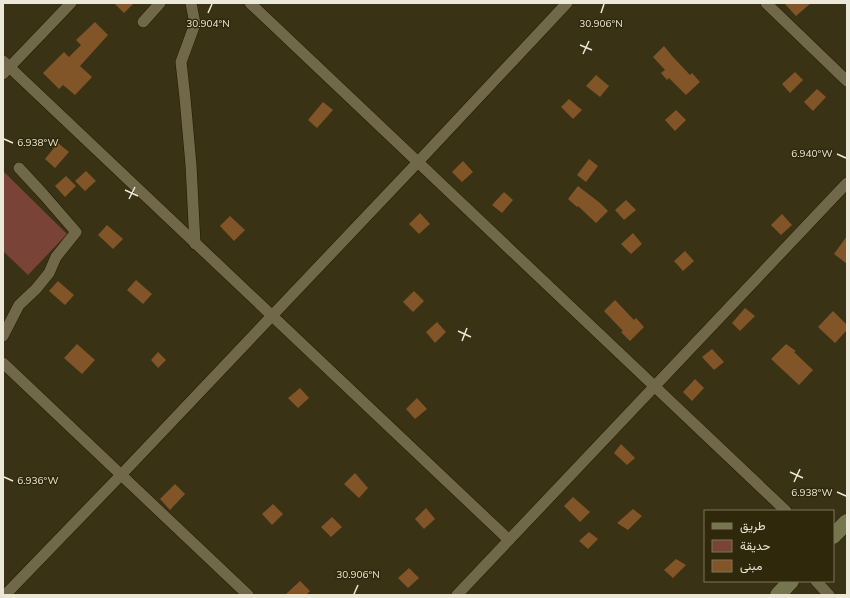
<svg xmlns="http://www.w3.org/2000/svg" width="850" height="598" viewBox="0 0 850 598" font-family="Mulish,Vazirmatn,sans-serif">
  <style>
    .green { fill: #794337 }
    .building { fill: #815528 }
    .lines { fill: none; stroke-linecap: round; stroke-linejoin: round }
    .street-casing { stroke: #211a00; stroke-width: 12 }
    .secondary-casing { stroke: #211a00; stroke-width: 17 }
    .street { stroke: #71684a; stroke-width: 11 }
    .secondary { stroke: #75764d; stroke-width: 16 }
    .ticks { fill: none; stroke: #ece8d7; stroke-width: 1.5 }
    .ticks-label { font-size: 10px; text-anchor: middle; fill: #ece8d7; stroke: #30280b; stroke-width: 3; stroke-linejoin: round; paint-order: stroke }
  </style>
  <rect width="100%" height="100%" fill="#3a3215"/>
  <!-- green -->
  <path class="green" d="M4,172L67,234L28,275L3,251V173Z"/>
  <!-- building -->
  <g class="building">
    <path d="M114,3H134L124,13Z"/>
    <path d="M784,3H811L796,16Z"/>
    <path d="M95,22L108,35L80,66L92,77L75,95L63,85L59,89L43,73L64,52L69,57L81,45L76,40Z"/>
    <path d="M664,46L673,57L690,75L692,73L700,82L686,95L669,78L667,80L661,73L665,70L653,57Z"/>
    <path d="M795,72L803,80L790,93L782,84Z"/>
    <path d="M596,75L609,86L600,97L586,86Z"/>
    <path d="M817,89L826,97L813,111L804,102Z"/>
    <path d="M569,99L582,110L573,119L561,107Z"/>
    <path d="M323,102L333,110L317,128L308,120Z"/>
    <path d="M676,110L686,120L675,131L665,120Z"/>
    <path d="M58,143L69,152L55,168L45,159Z"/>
    <path d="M589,159L598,166L586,182L577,175Z"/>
    <path d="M463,161L473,172L462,182L452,172Z"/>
    <path d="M86,171L96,181L85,191L75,181Z"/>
    <path d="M66,176L76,186L65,197L55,186Z"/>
    <path d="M578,186L600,203L608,211L596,223L578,206L577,207L568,199Z"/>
    <path d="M504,192L513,200L502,213L492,205Z"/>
    <path d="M626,200L636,210L624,220L615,210Z"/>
    <path d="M420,213L430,224L419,234L409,224Z"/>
    <path d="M782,214L792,225L781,235L771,225Z"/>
    <path d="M230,216L245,230L234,241L220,226Z"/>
    <path d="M107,225L123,239L113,249L98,235Z"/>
    <path d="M633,233L642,244L631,254L621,244Z"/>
    <path d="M847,236V264L834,254Z"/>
    <path d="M685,251L694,261L683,271L674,261Z"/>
    <path d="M136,280L152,294L143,304L127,290Z"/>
    <path d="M58,281L74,295L65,305L49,291Z"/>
    <path d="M414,291L424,301L413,312L403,302Z"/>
    <path d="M615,300L634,320L636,318L644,327L630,341L621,332L623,331L604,311Z"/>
    <path d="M745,308L755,316L740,331L732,323Z"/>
    <path d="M833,311L847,325V330L835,343L818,327Z"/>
    <path d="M437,322L446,332L435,343L426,332Z"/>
    <path d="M77,344L95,360L82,374L64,358Z"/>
    <path d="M786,344L796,351L794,352L813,370L799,385L771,359Z"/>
    <path d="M712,349L724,362L714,370L702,357Z"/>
    <path d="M158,352L166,360L158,368L151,360Z"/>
    <path d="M695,379L704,388L692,401L683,392Z"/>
    <path d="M300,388L309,398L298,408L288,398Z"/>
    <path d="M417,398L427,409L415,419L406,409Z"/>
    <path d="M621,444L635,458L627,465L614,453Z"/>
    <path d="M355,473L368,488L359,498L344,484Z"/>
    <path d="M175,484L185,494L170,510L160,499Z"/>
    <path d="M573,497L590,512L580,522L564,506Z"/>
    <path d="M273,504L283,514L272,525L262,514Z"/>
    <path d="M426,508L435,519L424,529L415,519Z"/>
    <path d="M633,509L642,516L628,530L617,523Z"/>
    <path d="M332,517L342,527L331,537L321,527Z"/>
    <path d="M589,532L598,539L588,549L579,541Z"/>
    <path d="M676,559L686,565L673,578L664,570Z"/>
    <path d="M409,568L419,578L408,588L398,578Z"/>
    <path d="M300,581L310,591L306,595H285Z"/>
  </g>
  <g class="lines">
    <defs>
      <g id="street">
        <path d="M191,3L195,24L181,62L185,98L191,165L195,244"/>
        <path d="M250,3L786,511"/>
        <path d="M766,3L847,81"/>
        <path d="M143,22L160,3"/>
        <path d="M3,61L509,540"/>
        <path d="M3,74L71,3"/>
        <path d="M3,336L19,305L36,289L49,273L56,257L76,232L43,194L19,168"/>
        <path d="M3,363L248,595"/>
        <path d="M816,581L829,595"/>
        <path d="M5,595L121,475L418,162L567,3"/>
        <path d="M457,595L847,183"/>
      </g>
      <g id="secondary">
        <path d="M833,536L847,522"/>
        <path d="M778,595L791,581"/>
      </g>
    </defs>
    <!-- street casing -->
    <use href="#street" class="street-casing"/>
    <!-- secondary casing -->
    <use href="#secondary" class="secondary-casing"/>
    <!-- street -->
    <use href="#street" class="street"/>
    <!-- secondary -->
    <use href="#secondary" class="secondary"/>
  </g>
  <!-- ticks -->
  <path class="ticks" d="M208,13L212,4M601,13L604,4M580,45L592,50M583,54L589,41M4,139L13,143M837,154L846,158M125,190L138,196M129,199L135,187M458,331L471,337M462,341L467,328M790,472L803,478M4,477L13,481M794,482L800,469M837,492L846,496M354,594L358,585"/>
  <g class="ticks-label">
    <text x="208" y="27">30.904°N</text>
    <text x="601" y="27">30.906°N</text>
    <text x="38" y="146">6.938°W</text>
    <text x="812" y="157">6.940°W</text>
    <text x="38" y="484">6.936°W</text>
    <text x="812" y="496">6.938°W</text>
    <text x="358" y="578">30.906°N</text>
  </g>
  <!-- border -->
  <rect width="850" height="598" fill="none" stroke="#ece8d7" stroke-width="8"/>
  <!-- legend -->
  <rect x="704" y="510" width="130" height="72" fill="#30280b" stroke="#7b755d"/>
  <rect x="712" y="523" width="20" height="6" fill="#75764d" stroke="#7b755d"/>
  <text x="740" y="530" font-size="12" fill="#ece8d7">طريق</text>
  <rect x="712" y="540" width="20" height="12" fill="#794337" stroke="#7b755d"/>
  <text x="740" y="550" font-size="12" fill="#ece8d7">حديقة</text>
  <rect x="712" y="560" width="20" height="12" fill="#815528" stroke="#7b755d"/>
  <text x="740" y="570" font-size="12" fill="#ece8d7">مبنى</text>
</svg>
